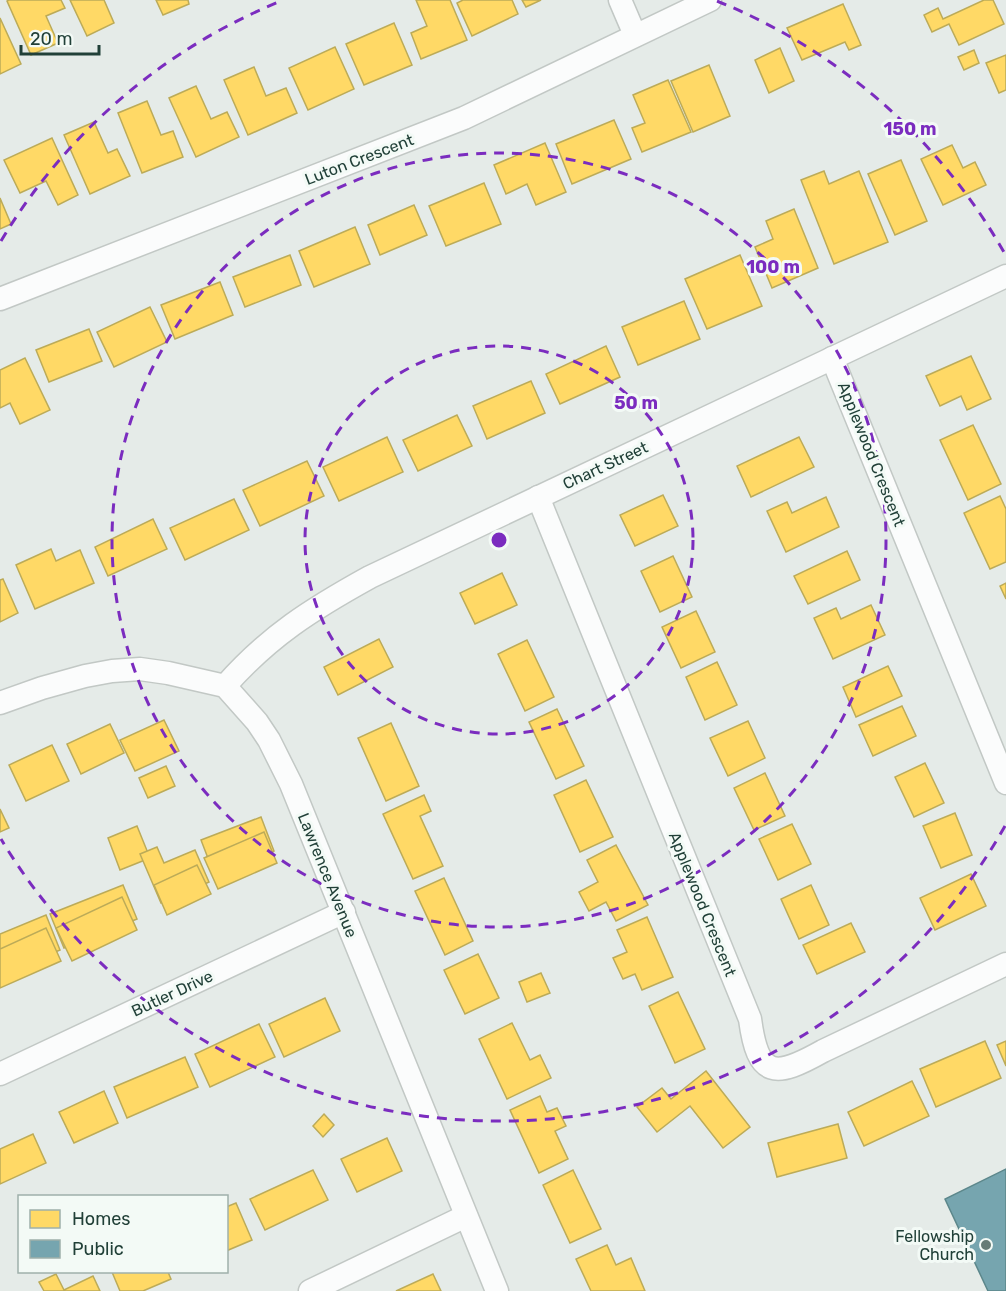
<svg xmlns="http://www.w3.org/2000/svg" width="1006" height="1291" viewBox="0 0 1006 1291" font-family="Rubik,sans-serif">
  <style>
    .homes { fill: #ffd966; stroke: #bcab58; stroke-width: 1.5 }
    .public { fill: #76a5af; stroke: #5c878b; stroke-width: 1.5 }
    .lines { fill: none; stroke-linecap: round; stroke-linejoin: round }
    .minor-casing { stroke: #c2c8c5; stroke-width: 25 }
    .minor { stroke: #fbfcfc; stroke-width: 22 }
    .ring { fill: none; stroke: #7b2cbf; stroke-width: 3; stroke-dasharray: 10 8 }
    .poi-dot { fill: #667c76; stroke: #f3faf6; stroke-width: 2 }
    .labels { text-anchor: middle; stroke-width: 6; stroke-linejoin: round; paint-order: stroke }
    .street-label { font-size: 16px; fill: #214038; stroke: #f3faf6 }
    .poi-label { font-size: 16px; fill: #214038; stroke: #f3faf6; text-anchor: end }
    .centre { fill: #7b2cbf; stroke: #f3faf6; stroke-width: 3 }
    .ring-label { font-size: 18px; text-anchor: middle; font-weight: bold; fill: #7b2cbf; stroke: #f3faf6; stroke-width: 6; stroke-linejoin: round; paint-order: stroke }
  </style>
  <rect width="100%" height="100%" fill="#e5ebe8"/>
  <!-- homes -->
  <g class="homes">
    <path d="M9,0H61L65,8L46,16L58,43L31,55L7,1Z"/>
    <path d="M70,0H104L114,23L87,36Z"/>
    <path d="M156,0H188L189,4L163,15Z"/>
    <path d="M416,0H450L467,40L421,59L411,33L427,26Z"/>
    <path d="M463,0H512L518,14L472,36L457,3Z"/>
    <path d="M522,0H541L526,7Z"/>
    <path d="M984,0H993L1004,24L959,45L949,24L932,32L924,15L938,8L943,19Z"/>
    <path d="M843,4L861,45L849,50L845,42L802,60L787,28Z"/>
    <path d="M0,18L21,64L0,74Z"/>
    <path d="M394,23L412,65L364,85L346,44Z"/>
    <path d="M335,47L354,89L308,110L289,68Z"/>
    <path d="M780,48L794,81L769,93L755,60Z"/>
    <path d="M974,50L979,63L964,70L958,57Z"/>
    <path d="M1006,55V90L999,93L986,63Z"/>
    <path d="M709,65L730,116L693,132L671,81Z"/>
    <path d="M254,67L266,96L286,88L297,113L248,135L224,80Z"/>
    <path d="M668,80L691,132L642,152L632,128L645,123L633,95Z"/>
    <path d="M196,86L211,119L227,112L239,137L196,157L169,98Z"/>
    <path d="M147,101L161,135L173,131L183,157L142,173L118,113Z"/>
    <path d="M614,120L631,159L572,184L556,144Z"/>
    <path d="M94,122L108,153L117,149L130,176L90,194L64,135Z"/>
    <path d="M52,138L78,195L58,205L46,181L20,193L4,160Z"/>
    <path d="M545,143L566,192L536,205L527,184L506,194L494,165Z"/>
    <path d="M952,145L963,168L975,162L986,185L943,205L921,159Z"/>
    <path d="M901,160L927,221L895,235L868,174Z"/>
    <path d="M824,171L829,184L859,171L888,242L834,264L801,180Z"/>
    <path d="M484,183L501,224L446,246L429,206Z"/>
    <path d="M0,198L11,224L0,229Z"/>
    <path d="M414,205L427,235L380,255L368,225Z"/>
    <path d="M794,209L818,268L772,288L755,247L773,239L766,221Z"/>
    <path d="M355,227L370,264L314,287L299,251Z"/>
    <path d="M290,255L301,285L245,307L233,277Z"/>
    <path d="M740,255L762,306L707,329L685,279Z"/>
    <path d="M220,282L233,315L175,339L161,305Z"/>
    <path d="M684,301L700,339L638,365L622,327Z"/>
    <path d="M150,307L167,342L114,367L97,332Z"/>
    <path d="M89,329L102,361L49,382L36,350Z"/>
    <path d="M606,346L620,377L560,404L546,374Z"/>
    <path d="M971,356L991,399L967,410L961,396L940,406L926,376Z"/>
    <path d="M25,358L50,410L20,424L10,403L0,408V370Z"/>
    <path d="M531,381L545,413L487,439L473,406Z"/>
    <path d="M457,415L472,446L418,471L403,440Z"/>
    <path d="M973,425L1001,484L968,500L940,440Z"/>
    <path d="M387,437L403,472L339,501L323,467Z"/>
    <path d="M799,437L814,467L751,497L737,466Z"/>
    <path d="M307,461L324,496L260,526L243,490Z"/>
    <path d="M663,495L678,526L635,546L620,515Z"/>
    <path d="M1000,496L1006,509V562L990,569L964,513Z"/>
    <path d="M826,497L839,527L786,552L767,511L787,502L792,513Z"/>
    <path d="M234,499L249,530L185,560L170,528Z"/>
    <path d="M153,519L167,549L108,576L95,547Z"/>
    <path d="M51,549L56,561L80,550L94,583L35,609L16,565Z"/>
    <path d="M847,551L860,580L808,604L794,576Z"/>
    <path d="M673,556L692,597L660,612L641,571Z"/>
    <path d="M502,573L517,605L475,624L460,593Z"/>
    <path d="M3,579L18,613L0,622V580Z"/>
    <path d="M1006,583V599L1000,586Z"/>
    <path d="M871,605L885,635L833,659L814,618L836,608L841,619Z"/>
    <path d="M696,611L715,652L681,668L662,627Z"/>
    <path d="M379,639L393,667L338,695L324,667Z"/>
    <path d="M527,640L554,697L525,711L498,654Z"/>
    <path d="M717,662L737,705L705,720L686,677Z"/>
    <path d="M888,666L902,696L856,717L843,687Z"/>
    <path d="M902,706L916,736L873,756L859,725Z"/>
    <path d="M557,709L584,766L556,779L529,722Z"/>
    <path d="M164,720L179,751L135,771L120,740Z"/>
    <path d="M748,721L765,758L728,776L710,738Z"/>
    <path d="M391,723L419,786L386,801L358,738Z"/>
    <path d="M110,724L124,753L81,774L67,744Z"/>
    <path d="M52,745L69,781L26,801L9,765Z"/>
    <path d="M925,763L944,803L914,817L895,777Z"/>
    <path d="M166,766L175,786L148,798L139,778Z"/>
    <path d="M765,773L785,816L754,830L734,788Z"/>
    <path d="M586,780L613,837L580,852L554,795Z"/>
    <path d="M424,795L431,811L420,816L443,866L413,879L383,814Z"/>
    <path d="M0,809L9,828L0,832Z"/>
    <path d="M955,813L972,855L941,868L923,826Z"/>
    <path d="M261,817L274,851L214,874L201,840Z"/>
    <path d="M792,824L811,864L778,880L759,839Z"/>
    <path d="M137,826L150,858L120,870L108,838Z"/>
    <path d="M264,832L277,863L218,889L204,858Z"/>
    <path d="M616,845L648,905L616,921L606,902L589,911L579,892L598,882L587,860Z"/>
    <path d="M157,847L164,863L195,850L209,882L161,903L140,854Z"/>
    <path d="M197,865L211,894L167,915L154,885Z"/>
    <path d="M971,874L986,906L935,930L920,898Z"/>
    <path d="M444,878L473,941L445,955L415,891Z"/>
    <path d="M123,885L137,919L64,948L50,914Z"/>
    <path d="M811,885L829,925L799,939L781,899Z"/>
    <path d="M122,897L137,930L72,961L56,928Z"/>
    <path d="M46,915L60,950L10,970L9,966L0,970V934Z"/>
    <path d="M647,917L673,977L642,990L635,974L623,979L613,958L627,952L617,930Z"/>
    <path d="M851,923L865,952L817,974L803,945Z"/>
    <path d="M46,928L61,961L0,988V949Z"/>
    <path d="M478,954L499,998L465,1014L444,970Z"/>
    <path d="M541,973L550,993L527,1002L519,982Z"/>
    <path d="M678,992L705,1049L675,1063L649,1006Z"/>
    <path d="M325,998L340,1031L284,1057L269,1024Z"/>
    <path d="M512,1023L530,1060L540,1055L551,1078L507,1099L479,1039Z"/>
    <path d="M259,1024L275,1057L210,1087L195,1054Z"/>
    <path d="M985,1041L1001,1078L936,1107L920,1069Z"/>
    <path d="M1006,1041V1066L997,1045Z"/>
    <path d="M185,1057L198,1087L127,1118L114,1087Z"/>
    <path d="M706,1071L750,1127L723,1148L690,1106L657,1132L637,1107L662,1088L671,1099Z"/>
    <path d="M912,1081L929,1116L864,1146L848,1112Z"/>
    <path d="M104,1091L118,1123L74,1143L59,1112Z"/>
    <path d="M540,1096L547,1112L557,1108L566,1126L555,1131L568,1159L539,1173L510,1110Z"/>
    <path d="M324,1114L334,1125L323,1137L313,1126Z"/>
    <path d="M838,1124L847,1158L777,1177L768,1143Z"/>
    <path d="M33,1134L46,1163L0,1184V1149Z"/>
    <path d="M387,1138L402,1171L357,1192L341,1159Z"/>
    <path d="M313,1170L328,1200L265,1230L250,1199Z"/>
    <path d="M573,1170L601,1229L570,1243L543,1185Z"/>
    <path d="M236,1203L252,1240L226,1251V1207Z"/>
    <path d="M607,1245L616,1265L631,1258L645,1291H591L576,1259Z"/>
    <path d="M112,1272H168L171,1279L143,1291H120Z"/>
    <path d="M56,1274L64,1290L93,1276L100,1291H44L39,1282Z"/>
    <path d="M433,1274L441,1291H396Z"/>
  </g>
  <!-- public -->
  <path class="public" d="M1006,1169V1291H988L945,1199Z"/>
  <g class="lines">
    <defs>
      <g id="minor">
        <path d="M620,0L635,35"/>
        <path d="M0,299L464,118L710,0"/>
        <path d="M832,358L1006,783"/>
        <path d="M538,497L750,1019C758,1079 775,1078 823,1051L1006,964"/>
        <path d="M225,686C269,636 312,609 370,577L1006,276"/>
        <path d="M0,703L42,688L85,676L112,671L140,669L168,673L225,686L257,722L269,740L291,784L497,1291"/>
        <path d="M0,1074L344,912"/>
        <path d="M310,1291L466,1216"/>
      </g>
    </defs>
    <!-- minor casing -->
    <use href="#minor" class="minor-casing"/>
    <!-- minor -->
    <use href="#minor" class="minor"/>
  </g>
  <!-- distance rings -->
  <g class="ring">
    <circle cx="499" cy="540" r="194"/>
    <circle cx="499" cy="540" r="387"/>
    <path d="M1005 826A581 581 0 0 1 1 839M1 241A581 581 0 0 1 281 1M717 1A581 581 0 0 1 1005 254"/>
  </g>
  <!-- markers -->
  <circle class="poi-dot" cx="986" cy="1245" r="6"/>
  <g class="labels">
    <!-- street labels -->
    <g class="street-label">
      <text transform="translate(359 159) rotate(-21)" y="6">Luton Crescent</text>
      <text transform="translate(872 454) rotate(68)" y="6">Applewood Crescent</text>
      <text transform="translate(605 465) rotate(-25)" y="6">Chart Street</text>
      <text transform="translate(328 875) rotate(68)" y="6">Lawrence Avenue</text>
      <text transform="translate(703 904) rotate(68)" y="6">Applewood Crescent</text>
      <text transform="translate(172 993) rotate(-25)" y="6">Butler Drive</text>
    </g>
    <!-- poi labels -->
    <g class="poi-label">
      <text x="974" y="1242">Fellowship<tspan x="974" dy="18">Church</tspan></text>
    </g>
  </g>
  <circle cx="499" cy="540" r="9" class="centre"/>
  <g class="ring-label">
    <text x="910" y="135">150 m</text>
    <text x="773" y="273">100 m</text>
    <text x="636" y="409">50 m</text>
  </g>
  <!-- legend -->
  <rect x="18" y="1195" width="210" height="78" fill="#f3faf6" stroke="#9fb0aa" stroke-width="1.5"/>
  <rect x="30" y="1210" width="30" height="18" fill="#ffd966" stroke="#9fb0aa" stroke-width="1.5"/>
  <text x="72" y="1225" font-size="18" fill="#214038">Homes</text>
  <rect x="30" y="1240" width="30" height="18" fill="#76a5af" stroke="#9fb0aa" stroke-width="1.5"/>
  <text x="72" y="1255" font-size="18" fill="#214038">Public</text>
  <!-- scale -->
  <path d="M21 45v9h78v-9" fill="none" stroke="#214038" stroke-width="3"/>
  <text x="30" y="45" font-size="18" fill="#214038" stroke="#f3faf6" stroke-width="4.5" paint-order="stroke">20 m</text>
</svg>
